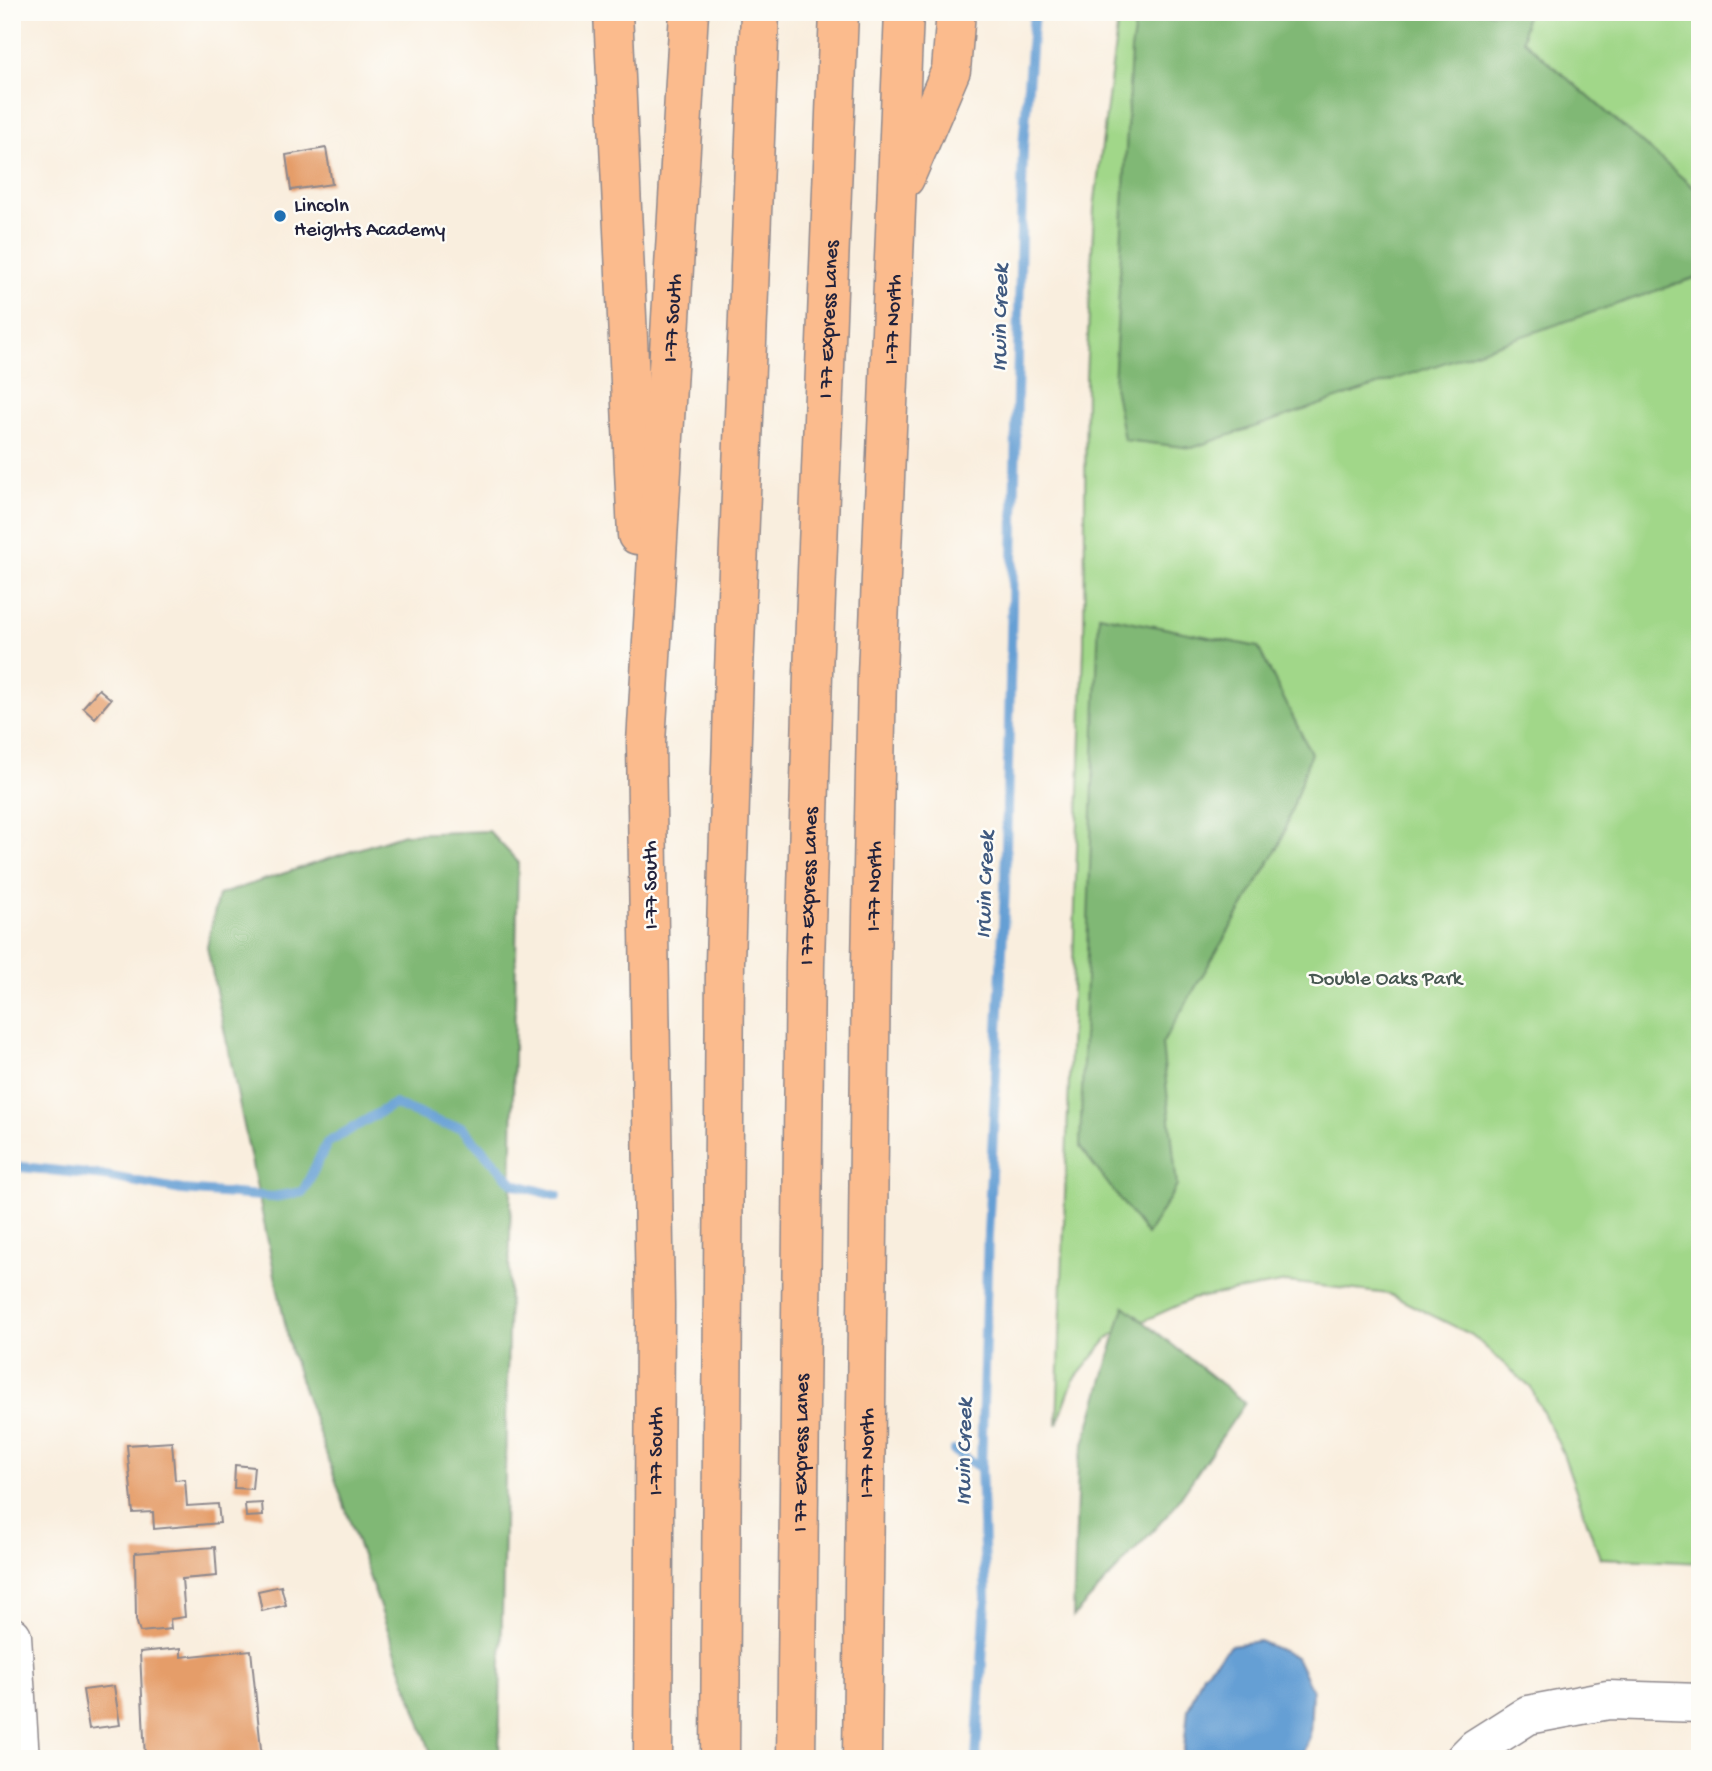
<svg xmlns="http://www.w3.org/2000/svg" width="1712" height="1771" viewBox="0 0 1712 1771" font-family="'Gochi Hand',sans-serif">
  <style>
    .green { fill: #a1d789; stroke: #627c62; stroke-width: 2 }
    .forest { fill: #80b875; stroke: #516d58; stroke-width: 2 }
    .water { fill: #659fd4; stroke: #446088; stroke-width: 2 }
    .lines { fill: none; stroke-linecap: round; stroke-linejoin: round }
    .stream { stroke: #659fd4; stroke-width: 10 }
    .building { fill: #e59d69 }
    .minor-casing { stroke: #8e888c; stroke-width: 41 }
    .highway-casing { stroke: #8e888c; stroke-width: 41 }
    .minor { stroke: #fff; stroke-width: 38 }
    .highway { stroke: #fbbb8d; stroke-width: 38 }
    .poi-dot { fill: #1f6fb2; stroke: #fdfcf7; stroke-width: 2.5 }
    .labels { text-anchor: middle; stroke-width: 5; stroke-linejoin: round; paint-order: stroke }
    .poi-label { font-size: 21px; fill: #22223b; stroke: #fdfcf7; text-anchor: start }
    .street-label { font-size: 21px; fill: #22223b; stroke: #fdfcf7 }
    .park-label { font-size: 21px; fill: #485852; stroke: #fdfcf7 }
    .water-label { font-size: 23px; font-style: italic; fill: #405a80; stroke: #fdfcf7 }
  </style>
  <rect width="100%" height="100%" fill="#fdfcf7"/>
  <filter id="ink" filterUnits="userSpaceOnUse"><feTurbulence type="fractalNoise" baseFrequency=".0143" numOctaves="2"/><feDisplacementMap in="SourceGraphic" scale="14" xChannelSelector="R" yChannelSelector="G"/><feConvolveMatrix kernelMatrix="1 2 1 2 8 2 1 2 1" color-interpolation-filters="sRGB"/></filter>
  <filter id="wash" filterUnits="userSpaceOnUse"><feTurbulence type="fractalNoise" baseFrequency=".00686" numOctaves="4" result="noise"/><feDisplacementMap in="SourceGraphic" scale="28" xChannelSelector="R" yChannelSelector="G"/><feGaussianBlur stdDeviation="1.57" result="paint"/><feColorMatrix in="noise" values="0 0 0 0 0 0 0 0 0 0 0 0 0 0 0 0 0 1.4 0 .05"/><feComposite in="paint" operator="in"/></filter>
  <g filter="url(#wash)">
    <rect width="100%" height="100%" fill="#f9eede"/>
    <!-- green -->
    <path class="green" d="M1119,12H1700V1563L1600,1558L1562,1451L1531,1388L1472,1335L1389,1294L1287,1282L1192,1299L1110,1336L1073,1381L1057,1425L1084,647L1086,377L1094,208Z"/>
    <!-- forest -->
    <g class="forest">
      <path d="M1137,12H1526L1523,40L1700,193V276L1192,448L1124,440L1114,386L1131,50Z"/>
      <path d="M1099,615L1258,647L1311,753L1280,844L1162,1044L1177,1186L1147,1235L1080,1147Z"/>
      <path d="M489,831L518,862L499,1759H433L291,1353L207,947L218,895L404,834Z"/>
      <path d="M1124,1306L1245,1403L1171,1511L1073,1617L1078,1465Z"/>
    </g>
    <!-- water -->
    <path class="water" d="M1259,1641L1296,1657L1312,1690L1310,1737L1299,1759H1183L1188,1709L1203,1673L1231,1645Z"/>
    <g class="lines">
      <!-- stream -->
      <g class="stream">
        <path d="M12,1166L105,1176L182,1190L273,1197L303,1192L327,1143L394,1104L443,1124L461,1127L514,1184L557,1196"/>
        <path d="M954,1451L981,1468"/>
        <path d="M976,1759L986,1598L981,1468L988,1234L1005,889L1023,147L1034,12"/>
      </g>
    </g>
    <g id="blocks">
      <!-- building -->
      <g class="building">
        <path d="M326,148L332,184L291,190L286,155Z"/>
        <path d="M99,689L111,699L95,718L83,707Z"/>
        <path d="M172,1442L175,1480L185,1479L187,1506L218,1504L220,1523L154,1529L153,1512L133,1513L127,1445Z"/>
        <path d="M235,1465L254,1467L252,1489L234,1488Z"/>
        <path d="M262,1503L263,1516L246,1517L245,1504Z"/>
        <path d="M215,1547L217,1576L182,1579L185,1617L170,1619L171,1629L140,1632L136,1620L135,1553Z"/>
        <path d="M281,1586L286,1605L262,1611L258,1591Z"/>
        <path d="M181,1648V1657L251,1650L262,1759H145L140,1652Z"/>
        <path d="M114,1686L120,1725L89,1729L83,1690Z"/>
      </g>
    </g>
  </g>
  <g filter="url(#ink)">
    <use href="#blocks" fill-opacity="0" stroke="#8e888c" stroke-width="2"/>
    <g class="lines">
      <defs>
        <g id="minor">
          <path d="M12,1636L20,1759"/>
          <path d="M1465,1759L1476,1748L1528,1715L1608,1700L1700,1703"/>
        </g>
        <g id="highway">
          <path d="M613,12L637,535"/>
          <path d="M905,178L951,70L956,12"/>
          <path id="s1" d="M653,1759L655,1305L646,743L689,12"/>
          <path d="M720,1759L725,962L734,671L760,12"/>
          <path id="s2" d="M796,1759L805,963L813,673L839,12"/>
          <path id="s3" d="M862,1759L871,964L877,675L904,12"/>
        </g>
      </defs>
      <!-- minor casing -->
      <use href="#minor" class="minor-casing"/>
      <!-- highway casing -->
      <use href="#highway" class="highway-casing"/>
      <!-- minor -->
      <use href="#minor" class="minor"/>
      <!-- highway -->
      <use href="#highway" class="highway"/>
    </g>
  </g>
  <!-- markers -->
  <circle class="poi-dot" cx="280" cy="216" r="7"/>
  <g class="labels">
    <!-- poi labels -->
    <g class="poi-label">
      <text x="294" y="211">Lincoln<tspan x="294" dy="24">Heights Academy</tspan></text>
    </g>
    <!-- street labels -->
    <g class="street-label">
      <text dy="7" stroke="none"><textPath href="#s1" startOffset="1442">I-77 South</textPath></text>
      <text dy="7" stroke="none"><textPath href="#s2" startOffset="1440">I 77 Express Lanes</textPath></text>
      <text dy="7" stroke="none"><textPath href="#s3" startOffset="1440">I-77 North</textPath></text>
      <text transform="translate(649 885) rotate(-91)" y="7">I-77 South</text>
      <text dy="7" stroke="none"><textPath href="#s2" startOffset="873">I 77 Express Lanes</textPath></text>
      <text dy="7" stroke="none"><textPath href="#s3" startOffset="873">I-77 North</textPath></text>
      <text dy="7" stroke="none"><textPath href="#s1" startOffset="308">I-77 South</textPath></text>
      <text dy="7" stroke="none"><textPath href="#s2" startOffset="306">I 77 Express Lanes</textPath></text>
      <text dy="7" stroke="none"><textPath href="#s3" startOffset="306">I-77 North</textPath></text>
    </g>
    <!-- park labels -->
    <g class="park-label">
      <text x="1386" y="984">Double Oaks Park</text>
    </g>
    <!-- water labels -->
    <g class="water-label">
      <text transform="translate(998 318) rotate(-89)" y="8">Irwin Creek</text>
      <text transform="translate(983 885) rotate(-88)" y="8">Irwin Creek</text>
      <text transform="translate(962 1452) rotate(-89)" y="8">Irwin Creek</text>
    </g>
  </g>
  <!-- margin -->
  <rect width="1712" height="1771" fill="none" stroke="#fdfcf7" stroke-width="42"/>
</svg>
